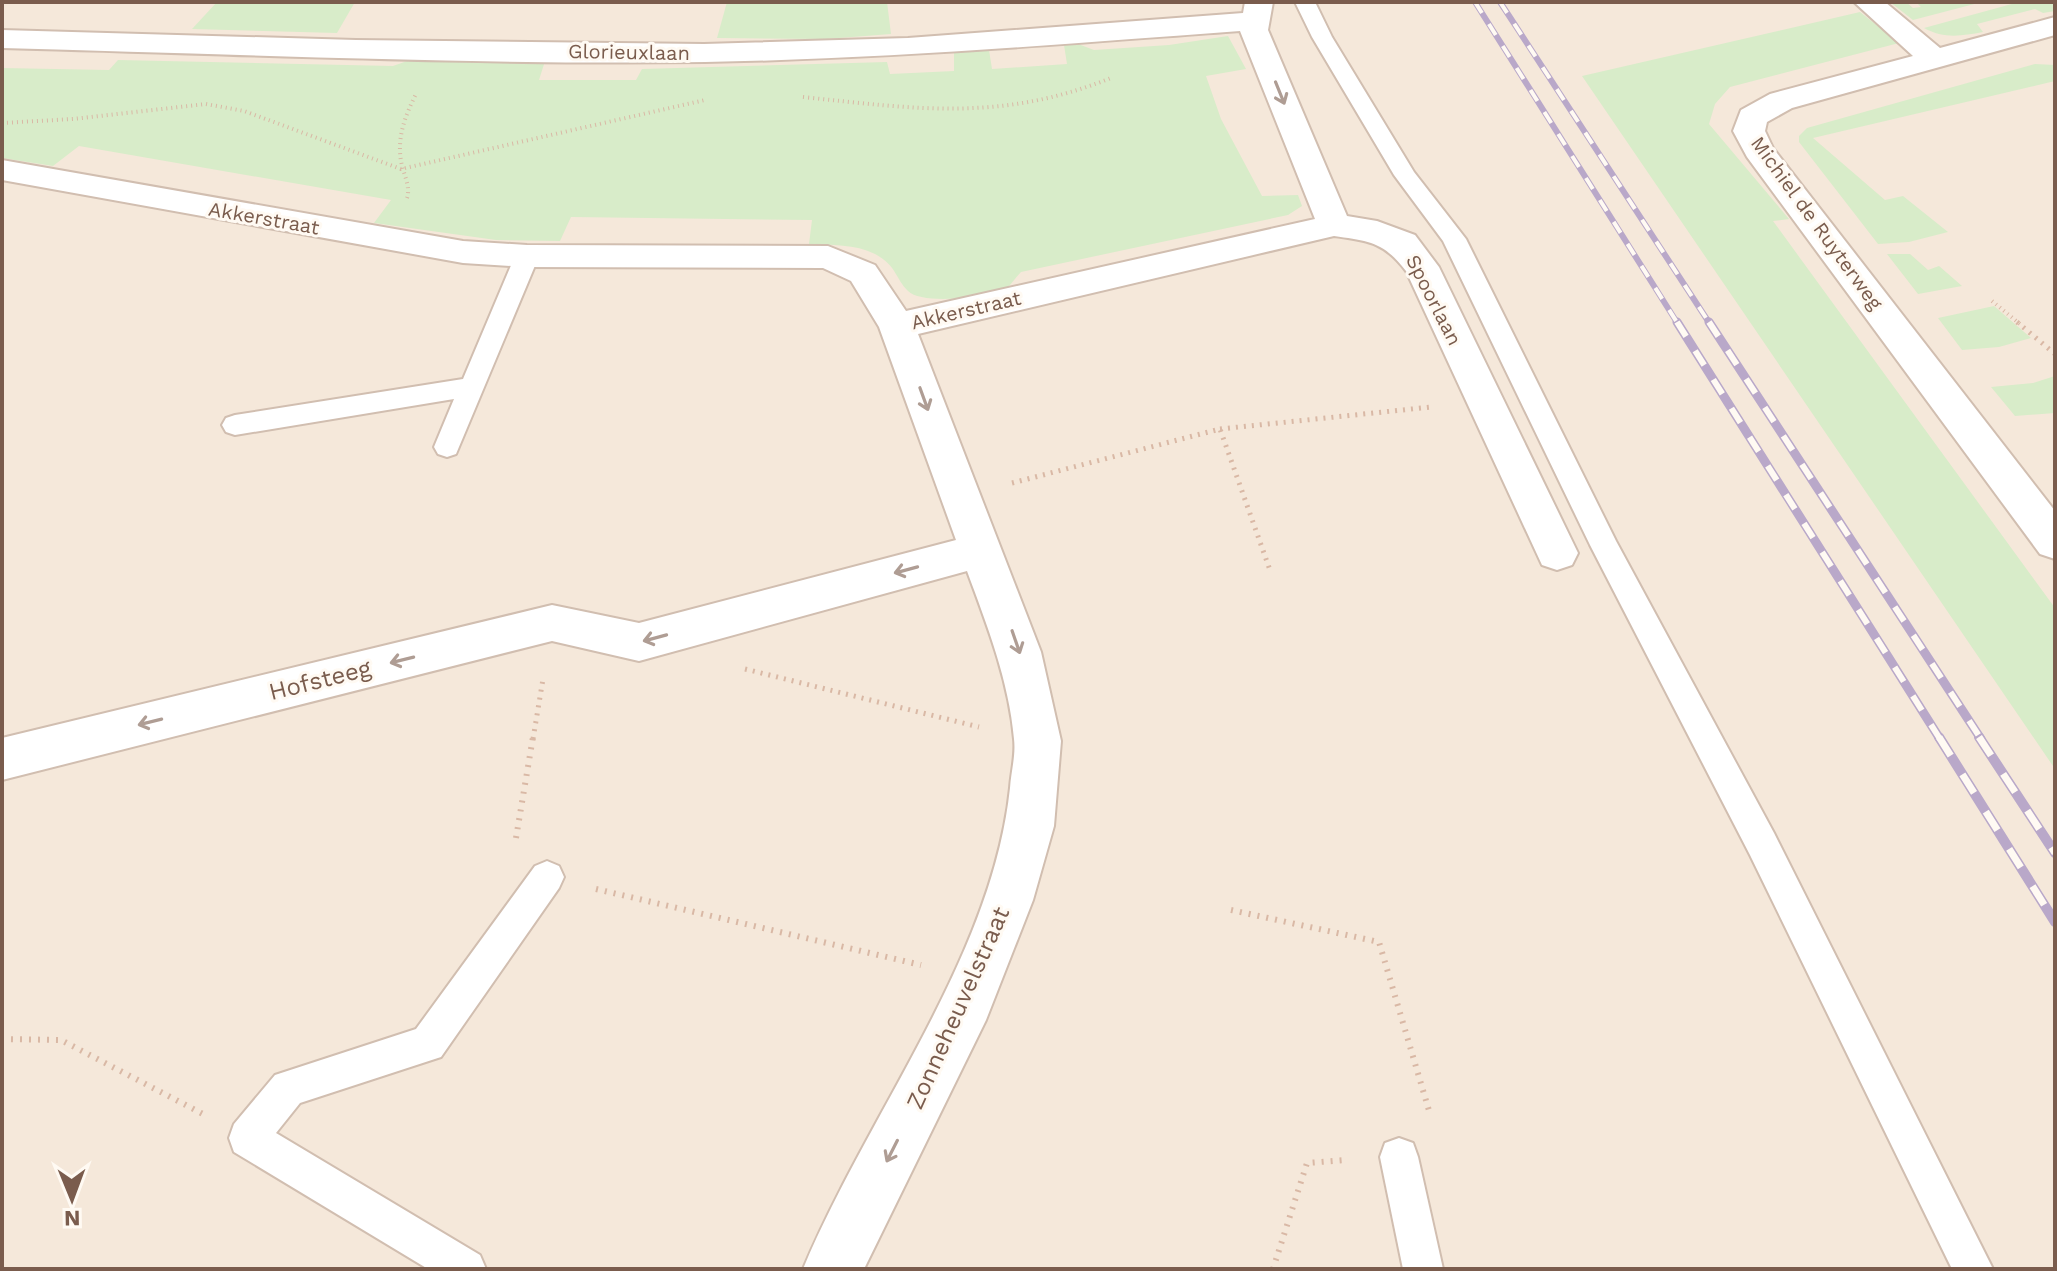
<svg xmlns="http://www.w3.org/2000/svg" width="2057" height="1271" viewBox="0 0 2057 1271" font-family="'Work Sans',sans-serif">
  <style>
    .residential { fill: #f5e8da }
    .green { fill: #d8ecc9 }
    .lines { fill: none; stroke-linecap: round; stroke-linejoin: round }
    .lane-casing { stroke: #d1beb0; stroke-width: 4 }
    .street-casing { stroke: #d1beb0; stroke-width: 4 }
    .path-far2 { stroke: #d9b8a5; stroke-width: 4; stroke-dasharray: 1 4; stroke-linecap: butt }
    .path-far1 { stroke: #d9b8a5; stroke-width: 5; stroke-dasharray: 2 6; stroke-linecap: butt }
    .path { stroke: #d9b8a5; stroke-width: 6; stroke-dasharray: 2 7; stroke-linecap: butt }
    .lane { fill: #fff; fill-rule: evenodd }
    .street { fill: #fff; fill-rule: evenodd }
    .rail-far2-casing { stroke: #b9a8c9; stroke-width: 6 }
    .rail-far1-casing { stroke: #b9a8c9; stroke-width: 9 }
    .rail-casing { stroke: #b9a8c9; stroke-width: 10 }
    .rail-far2 { stroke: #fffaf3; stroke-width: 4; stroke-dasharray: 13; stroke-linecap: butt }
    .rail-far1 { stroke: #fffaf3; stroke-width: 6; stroke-dasharray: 17; stroke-linecap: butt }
    .rail { stroke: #fffaf3; stroke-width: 7; stroke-dasharray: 22; stroke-linecap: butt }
    .oneway { stroke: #af9d94 }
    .labels { text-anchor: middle; stroke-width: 6; stroke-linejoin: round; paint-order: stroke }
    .far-street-label { font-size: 20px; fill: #7a5c4d; stroke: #fffaf3 }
    .street-label { font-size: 24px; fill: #7a5c4d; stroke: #fffaf3 }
  </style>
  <rect width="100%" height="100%" fill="#fdf6ec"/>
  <!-- residential -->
  <rect class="residential" x="2" y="2" width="2053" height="1267"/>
  <!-- green -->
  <g class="green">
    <path d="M217,2H355L337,33L192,29Z"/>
    <path d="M727,2H887L891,34L826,39L717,38Z"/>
    <path d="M1890,2H1906L1913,8L1921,7L1916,2H1982L1913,20Z"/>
    <path d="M2019,2H2055V11L2043,13L2035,9L1977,24L1983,32C1961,36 1944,39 1924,28Z"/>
    <path d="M1860,12L1899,43L1730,87L1715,104L1709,124L1789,219L1773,221L2055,608V769L1582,76Z"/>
    <path d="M1228,36L1246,69L1206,76L1221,119L1262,196L1298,195L1302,206L1288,215L1021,272C1017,276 1013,282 1009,286C994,297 923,306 908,291C895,278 897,266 875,254C855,244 831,245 809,244L812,220L571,217L560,241L496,240L374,223L391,200L79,146L53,166L2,158V68L109,70L118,60L393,66L410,60L545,61L539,80H636L642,69L887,62L890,74L954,71V52L989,50L992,69L1067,64L1064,45L1078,44L1094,50L1169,45Z"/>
    <path d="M2035,64L2055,65V81L1813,138L1885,200L1903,196L1948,232L1909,242L1878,244L1799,142V136L1807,128Z"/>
    <path d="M1887,254H1910L1928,270L1939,266L1962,286L1918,294Z"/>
    <path d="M1994,306L2031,338L1999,347L1962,350L1938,318Z"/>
    <path d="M2055,376V413L2015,416L1991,387L2033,383Z"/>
  </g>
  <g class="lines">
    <defs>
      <g id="lane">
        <path d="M1295,2H1315L1332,37L1414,172L1466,239L1616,541L1774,833L1993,1269H1952L1750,855L1590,545L1443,241L1394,175L1312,37Z"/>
        <path d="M527,248L535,251L539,256L456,454L447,457L438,454L434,447L454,399L235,435L226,432L222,425L226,418L235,415L463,379L515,256L519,251Z"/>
        <path d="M547,861L559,866L564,877L559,888L441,1057L300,1103L276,1133L480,1255L486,1269H428L234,1152L229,1138L234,1124L275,1075L416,1029L535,866Z"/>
        <path d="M1399,1138L1413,1143L1418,1157L1443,1269H1403L1380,1157L1385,1143Z"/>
      </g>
      <g id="street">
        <path d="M1245,2H1273L1268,30L1347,216L1377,221L1415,235L1439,267L1578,553L1572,565L1557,570L1542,565L1406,271C1384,242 1369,241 1334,236L918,334L1041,652L1061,741L1054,826L1033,900L986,1020L864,1269H803C868,1113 992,958 1010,788C1011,772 1016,755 1014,739C1009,681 987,625 967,571L639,661L552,641L2,780V738L552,605L639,623L956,540L879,327L851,281L823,268L527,267L463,263L2,180V160L463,241L527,245L828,246L875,265L906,311L1315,219L1240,31C1062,44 884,59 705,62C471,65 236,54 2,48V30L356,40L704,44L908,38L1243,13Z"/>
        <path d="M1854,2H1885L1940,48L2055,17V35L1792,108L1767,122L1765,131L1773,148L2055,511V559L2040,554L1747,157L1733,131L1741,110L1770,94L1913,56Z"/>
      </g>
    </defs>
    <!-- lane casing -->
    <use href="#lane" class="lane-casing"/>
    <!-- street casing -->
    <use href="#street" class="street-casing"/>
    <!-- path-far2 -->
    <g class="path-far2">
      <path d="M803,97C917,109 1001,122 1111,78"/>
      <path d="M2,123L73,119L206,104L244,111L401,169L705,100"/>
      <path d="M407,198C411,187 403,173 401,161C397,137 405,116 416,94"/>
      <path d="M1992,301L2020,324"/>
    </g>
    <!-- path-far1 -->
    <g class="path-far1">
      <path d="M2017,322L2055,354"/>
      <path d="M1220,429L1431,407"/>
      <path d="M1012,483L1220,429L1271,573"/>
      <path d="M745,669L979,727"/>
      <path d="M533,739L543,679"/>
    </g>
    <!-- path -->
    <g class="path">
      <path d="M516,838L533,737"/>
      <path d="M596,889L921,965"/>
      <path d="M1231,910L1379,942L1430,1114"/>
      <path d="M2,1039L61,1040L203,1114"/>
      <path d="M1273,1269L1307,1163L1346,1160"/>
    </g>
    <!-- lane -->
    <use href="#lane" class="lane"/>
    <!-- street -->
    <use href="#street" class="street"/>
    <defs>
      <g id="rail-far2">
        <path d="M1475,2L1678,324"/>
        <path d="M1500,2L1710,324"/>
      </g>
      <g id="rail-far1">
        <path d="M1677,322L1940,739"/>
        <path d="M1709,322L1981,739"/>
      </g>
      <g id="rail">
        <path d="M1939,737L2055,922"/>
        <path d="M1979,737L2055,853"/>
      </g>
    </defs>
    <!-- rail-far2 casing -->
    <use href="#rail-far2" class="rail-far2-casing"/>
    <!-- rail-far1 casing -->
    <use href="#rail-far1" class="rail-far1-casing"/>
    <!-- rail casing -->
    <use href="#rail" class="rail-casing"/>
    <!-- rail-far2 -->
    <use href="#rail-far2" class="rail-far2"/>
    <!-- rail-far1 -->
    <use href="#rail-far1" class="rail-far1"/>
    <!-- rail -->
    <use href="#rail" class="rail"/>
  </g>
  <!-- one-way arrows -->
  <defs><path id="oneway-shaft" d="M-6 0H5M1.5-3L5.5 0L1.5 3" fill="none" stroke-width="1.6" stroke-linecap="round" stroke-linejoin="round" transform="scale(2)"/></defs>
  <g class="oneway">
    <use href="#oneway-shaft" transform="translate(1280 93) rotate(68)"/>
    <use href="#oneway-shaft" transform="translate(924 399) rotate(70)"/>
    <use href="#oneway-shaft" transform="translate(906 570) rotate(165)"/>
    <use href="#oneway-shaft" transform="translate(655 638) rotate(165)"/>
    <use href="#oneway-shaft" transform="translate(1016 642) rotate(71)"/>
    <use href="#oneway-shaft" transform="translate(402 660) rotate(166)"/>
    <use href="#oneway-shaft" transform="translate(150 722) rotate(166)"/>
    <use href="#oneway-shaft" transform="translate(892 1151) rotate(117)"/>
  </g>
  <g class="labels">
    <!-- far-street labels -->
    <g class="far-street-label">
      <text transform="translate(629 52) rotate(1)" y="7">Glorieuxlaan</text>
      <text transform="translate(264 218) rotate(10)" y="7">Akkerstraat</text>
      <text transform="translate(1817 223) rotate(54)" y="7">Michiel de Ruyterweg</text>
      <text transform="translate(1434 300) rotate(63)" y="7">Spoorlaan</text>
      <text transform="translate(966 310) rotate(-13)" y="7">Akkerstraat</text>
    </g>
    <!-- street labels -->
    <g class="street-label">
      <text transform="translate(320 680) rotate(-14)" y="8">Hofsteeg</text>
      <text transform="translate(958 1008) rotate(-66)" y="8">Zonneheuvelstraat</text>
    </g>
  </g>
  <!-- border -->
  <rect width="2057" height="1271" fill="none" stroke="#7a5c4d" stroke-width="8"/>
  <!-- north arrow -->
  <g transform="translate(72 1199) rotate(179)" stroke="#fffaf3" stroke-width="6" paint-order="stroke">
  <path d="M0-6L14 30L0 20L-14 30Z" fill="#7a5c4d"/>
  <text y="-12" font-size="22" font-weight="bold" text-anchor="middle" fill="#7a5c4d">N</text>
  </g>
</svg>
